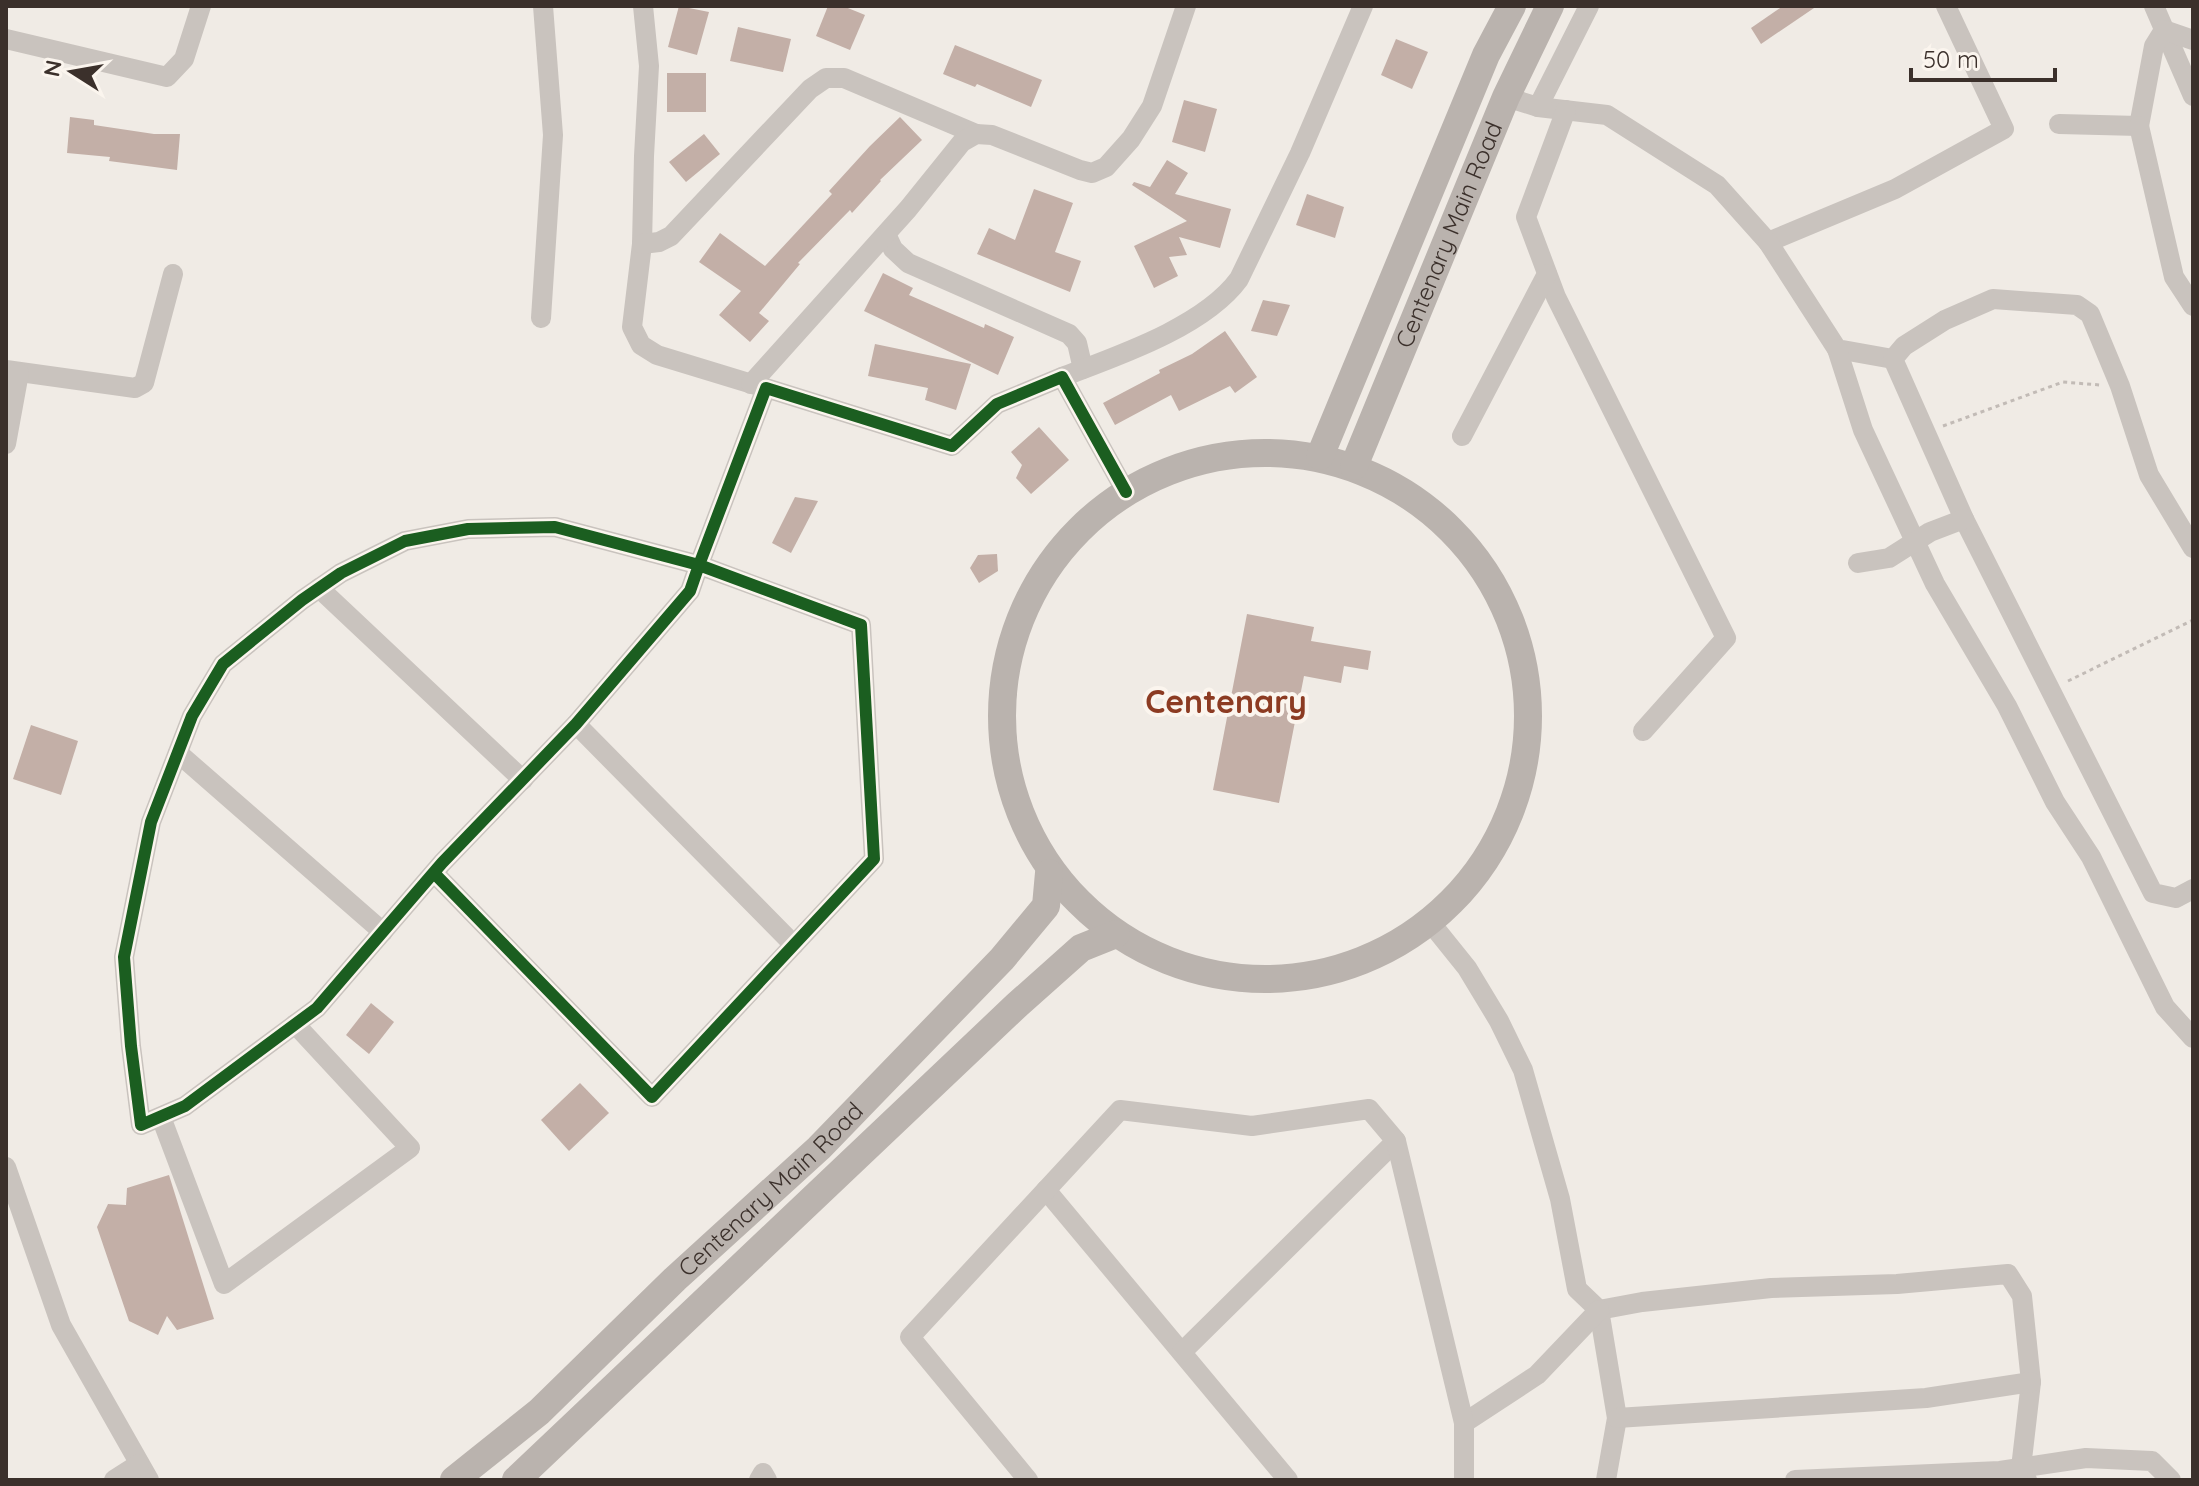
<svg xmlns="http://www.w3.org/2000/svg" width="2199" height="1486" viewBox="0 0 2199 1486" font-family="Quicksand,sans-serif">
  <style>
    .building { fill: #c3afa7 }
    .lines { fill: none; stroke-linecap: round; stroke-linejoin: round }
    .path { stroke: #c2bbb6; stroke-width: 3; stroke-dasharray: 4 4; stroke-linecap: butt }
    .street { stroke: #c9c3be; stroke-width: 20 }
    .secondary { stroke: #bab3ae; stroke-width: 28 }
    .cycleway-casing { stroke: #fbf5ee; stroke-width: 17 }
    .cycleway { stroke: #1b5e20; stroke-width: 12 }
    .labels { text-anchor: middle; stroke-width: 8; stroke-linejoin: round; paint-order: stroke }
    .street-label { font-size: 24px; fill: #3b302b; stroke: #fbf5ee }
    .district-label { font-size: 32px; font-weight: bold; fill: #8c3b22; stroke: #fbf5ee }
  </style>
  <rect width="100%" height="100%" fill="#f0ebe5"/>
  <!-- building -->
  <g class="building">
    <path d="M679,6L709,12L697,55L668,47Z"/>
    <path d="M828,6H843L865,15L850,50L816,36Z"/>
    <path d="M1783,6H1817L1761,44L1751,28Z"/>
    <path d="M738,27L791,39L783,72L730,61Z"/>
    <path d="M1396,39L1428,52L1412,89L1381,75Z"/>
    <path d="M955,45L1042,80L1031,107L977,84L975,87L943,74Z"/>
    <rect x="667" y="73" width="39" height="39"/>
    <path d="M1184,100L1217,109L1205,152L1172,142Z"/>
    <path d="M70,117L94,120V125L154,134H180L177,170L109,161L110,157L67,153Z"/>
    <path d="M900,117L922,140L880,180L881,181L852,213L850,210L798,263L800,264L759,313L769,321L750,342L719,315L741,291L699,262L720,233L765,266L832,194L829,191L870,146Z"/>
    <path d="M704,134L720,154L686,182L669,162Z"/>
    <path d="M1167,160L1188,173L1175,194L1231,209L1220,248L1179,237L1187,255L1169,257L1178,276L1154,288L1134,246L1187,221L1132,185L1134,182L1150,187Z"/>
    <path d="M1034,189L1073,203L1055,252L1081,261L1070,292L977,254L989,228L1015,240Z"/>
    <path d="M1307,194L1344,207L1335,238L1296,225Z"/>
    <path d="M883,273L913,288L909,295L984,328L985,324L1014,337L998,375L864,311Z"/>
    <path d="M1263,300L1290,305L1277,336L1251,331Z"/>
    <path d="M1225,331L1257,377L1235,393L1230,386L1179,411L1171,395L1115,425L1103,403L1160,373L1159,370L1192,354Z"/>
    <path d="M875,344L971,364L956,410L925,400L928,388L868,376Z"/>
    <path d="M1039,427L1069,460L1031,494L1016,478L1022,465L1011,452Z"/>
    <path d="M795,497L818,501L791,553L772,543Z"/>
    <path d="M997,554L998,571L979,583L970,568L978,555Z"/>
    <path d="M1247,614L1314,627L1311,641L1371,651L1368,670L1344,666L1341,683L1304,676L1279,803L1213,790Z"/>
    <path d="M31,725L78,741L61,795L13,779Z"/>
    <path d="M371,1003L394,1022L369,1054L346,1035Z"/>
    <path d="M580,1083L609,1113L569,1151L541,1120Z"/>
    <path d="M169,1175L214,1319L177,1330L167,1316L158,1335L129,1321L97,1227L108,1204L126,1205L127,1188Z"/>
  </g>
  <g class="lines">
    <!-- path -->
    <g class="path">
      <path d="M1943,426L2063,382L2100,385"/>
      <path d="M2068,681L2193,620"/>
    </g>
    <!-- street -->
    <g class="street">
      <path d="M643,6L649,66L644,156L642,244L632,327L641,345L657,355L762,387"/>
      <path d="M2154,6L2193,96"/>
      <path d="M6,39L167,77L184,59L201,6"/>
      <path d="M1506,97L1538,107L1607,115L1717,185L1768,242L1895,189L2004,129L1946,6"/>
      <path d="M1538,107L1589,6"/>
      <path d="M1566,110L1526,217L1556,297L1726,638L1643,731"/>
      <path d="M2059,124L2139,126L2154,46L2164,30L2193,40"/>
      <path d="M2139,126L2174,277L2193,306"/>
      <path d="M886,234L893,249L908,263L1069,334L1077,343L1083,369"/>
      <path d="M1768,242L1837,349L1893,359"/>
      <path d="M642,244L659,242L671,236L810,89L826,78H844L976,134"/>
      <path d="M541,318L553,135L543,6"/>
      <path d="M1837,349L1863,430L1935,584L2007,706L2055,802L2091,857L2165,1007L2193,1038"/>
      <path d="M6,370L135,388L144,383L173,274"/>
      <path d="M1062,377C1117,356 1204,327 1239,279L1300,153L1363,6"/>
      <path d="M751,384L908,209L962,142L976,134L992,135L1080,170L1092,173L1106,167L1131,139L1152,106L1186,6"/>
      <path d="M1462,436L1547,274"/>
      <path d="M6,444L19,373"/>
      <path d="M2193,548L2149,475L2120,386L2090,314L2077,305L1993,299L1945,320L1904,346L1893,359L1964,519L2153,893L2176,898L2193,889"/>
      <path d="M1858,563L1889,558L1930,532L1964,519"/>
      <path d="M319,588L523,780"/>
      <path d="M576,724L794,945"/>
      <path d="M178,753L383,932"/>
      <path d="M434,873L652,1097L874,859L861,625L699,565L555,527L468,529L405,541L341,573L302,600L223,664L192,716L151,822L124,957L131,1046L141,1125L185,1106L317,1008L442,863L576,724L690,591L699,565L766,388L952,446L997,404L1062,377L1126,492"/>
      <path d="M1430,922L1467,968L1499,1021L1523,1070L1560,1199L1577,1289L1599,1310L1642,1302L1771,1288L1897,1284L2008,1274L2022,1296L2031,1382L2021,1468L2027,1480"/>
      <path d="M161,1117L224,1284L410,1148L295,1024"/>
      <path d="M6,1167L61,1325L149,1480"/>
      <path d="M1046,1190L1288,1480"/>
      <path d="M1599,1310L1617,1418L1606,1480"/>
      <path d="M1182,1352L1396,1141"/>
      <path d="M1617,1418L1926,1398L2031,1382"/>
      <path d="M1464,1423L1537,1375L1599,1310"/>
      <path d="M114,1480L139,1464"/>
      <path d="M759,1480L763,1473L767,1480"/>
      <path d="M1028,1480L910,1337L1120,1110L1252,1126L1369,1109L1396,1141L1464,1423V1480"/>
      <path d="M1795,1480L2000,1471L2086,1458L2152,1461L2171,1480"/>
    </g>
    <!-- secondary -->
    <g class="secondary">
      <circle cx="1265" cy="716" r="263"/>
      <path d="M1320,456L1486,55L1512,6"/>
      <path id="s1" d="M1354,466L1506,97L1550,6"/>
      <path id="s2" d="M454,1480L539,1412L675,1279L819,1148L1002,959L1046,906L1049,873"/>
      <path d="M516,1480L1017,1005L1081,948L1116,934"/>
    </g>
    <defs>
      <path id="cycleway" d="M434,873L652,1097L874,859L861,625L699,565L555,527L468,529L405,541L341,573L302,600L223,664L192,716L151,822L124,957L131,1046L141,1125L185,1106L317,1008L442,863L576,724L690,591L699,565L766,388L952,446L997,404L1062,377L1126,492"/>
    </defs>
    <!-- cycleway casing -->
    <use href="#cycleway" class="cycleway-casing"/>
    <!-- cycleway -->
    <use href="#cycleway" class="cycleway"/>
  </g>
  <g class="labels">
    <!-- street labels -->
    <g class="street-label">
      <text dy="8" stroke="none"><textPath href="#s1" startOffset="250">Centenary Main Road</textPath></text>
      <text dy="8" stroke="none"><textPath href="#s2" startOffset="430">Centenary Main Road</textPath></text>
    </g>
    <!-- district labels -->
    <g class="district-label">
      <text x="1226" y="713">Centenary</text>
    </g>
  </g>
  <!-- border -->
  <rect width="2199" height="1486" fill="none" stroke="#3b302b" stroke-width="16"/>
  <!-- north arrow -->
  <g transform="translate(72 72) rotate(281)" stroke="#fbf5ee" stroke-width="6" paint-order="stroke">
  <path d="M0-6L14 30L0 20L-14 30Z" fill="#3b302b"/>
  <text y="-12" font-size="22" font-weight="bold" text-anchor="middle" fill="#3b302b">N</text>
  </g>
  <!-- scale -->
  <path d="M1911 68v12h144v-12" fill="none" stroke="#3b302b" stroke-width="4"/>
  <text x="1923" y="68" font-size="24" fill="#3b302b" stroke="#fbf5ee" stroke-width="6" paint-order="stroke">50 m</text>
</svg>
